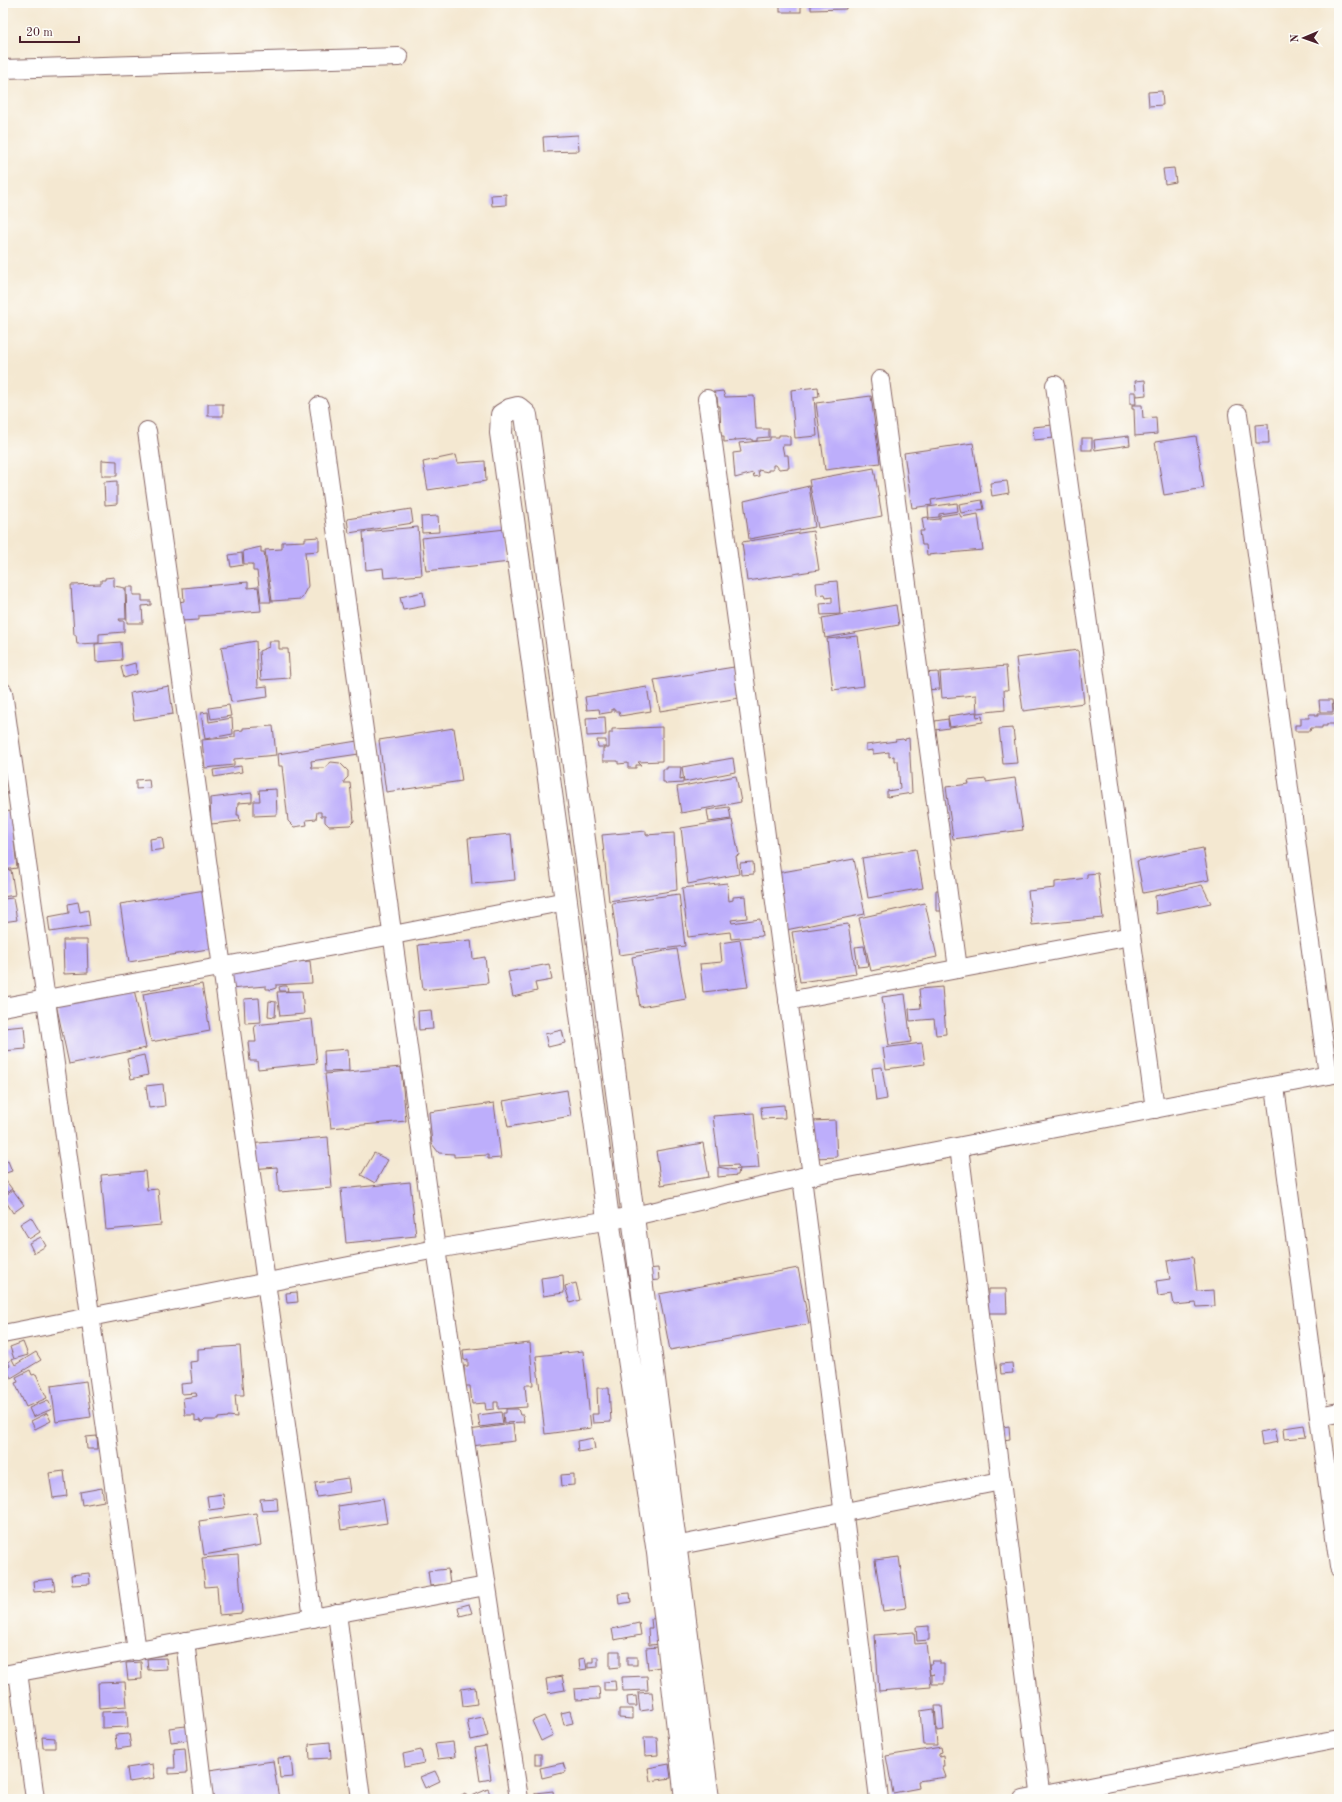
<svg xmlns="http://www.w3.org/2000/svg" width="1342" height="1802" viewBox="0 0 1342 1802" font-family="'Old Standard TT',serif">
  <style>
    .building { fill: #bdaefb }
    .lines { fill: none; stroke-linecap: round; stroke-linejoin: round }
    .minor-casing { stroke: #866565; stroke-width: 20 }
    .tertiary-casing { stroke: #866565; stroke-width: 24 }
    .minor { stroke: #fff; stroke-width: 18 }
    .tertiary { stroke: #fff; stroke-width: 22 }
  </style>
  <rect width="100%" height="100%" fill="#fdfcf7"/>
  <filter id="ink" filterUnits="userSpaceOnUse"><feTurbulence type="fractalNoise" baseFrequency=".025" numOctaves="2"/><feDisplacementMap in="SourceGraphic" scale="8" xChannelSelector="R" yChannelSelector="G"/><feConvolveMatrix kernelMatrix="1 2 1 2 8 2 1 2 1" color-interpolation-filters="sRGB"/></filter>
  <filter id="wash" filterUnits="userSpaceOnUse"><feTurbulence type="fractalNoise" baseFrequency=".012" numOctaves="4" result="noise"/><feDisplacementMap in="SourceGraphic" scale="16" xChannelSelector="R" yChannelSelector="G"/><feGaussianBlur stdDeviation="0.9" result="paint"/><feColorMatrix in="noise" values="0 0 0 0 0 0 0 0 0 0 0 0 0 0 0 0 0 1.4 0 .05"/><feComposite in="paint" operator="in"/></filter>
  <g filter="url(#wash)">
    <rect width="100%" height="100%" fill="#f4e8d1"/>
    <g id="blocks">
      <!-- building -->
      <g class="building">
        <rect x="780" y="3" width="21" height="9"/>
        <path d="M811,3H846V9L811,10Z"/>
        <path d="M1162,91L1163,105L1149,106L1148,92Z"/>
        <path d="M578,135L579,151L544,152L543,137Z"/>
        <path d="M1174,168L1176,182L1165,184L1163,169Z"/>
        <path d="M506,194V205L492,206L491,195Z"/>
        <path d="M1145,380L1146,395L1137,396L1135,381Z"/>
        <path d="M818,387L819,396L814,397L817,436L795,438L791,390Z"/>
        <path d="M723,391L725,397L754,396L756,429H769V437L757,438V441H752V439L735,440V441L724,442V436H721L720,406H718L717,397H715L714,392Z"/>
        <path d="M1130,392H1135L1136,404H1130Z"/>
        <path d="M871,396L880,463L825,470L816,403Z"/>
        <rect x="208" y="404" width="15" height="12"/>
        <path d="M1132,405H1142L1143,418L1156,417L1157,434L1135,436L1134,409H1132Z"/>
        <path d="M1268,424L1269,443H1256L1255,425Z"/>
        <path d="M1053,425L1054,438L1034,440L1033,427Z"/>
        <path d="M779,435H786L790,437V445H782L784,455H788L789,468L779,469L776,465H773V470H768V472L758,470L759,476L754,477L753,473L735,478L733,453L741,452L739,443L770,440V437H779Z"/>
        <path d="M1129,436L1130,445L1095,450L1094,440Z"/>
        <path d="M1196,436L1204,488L1164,495L1155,442Z"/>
        <rect x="1082" y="438" width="10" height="12"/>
        <path d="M973,443L981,492L931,500L932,505L912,508L904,453Z"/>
        <path d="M456,455L458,463L485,461L486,481L428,490L423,462Z"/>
        <path d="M102,460L117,461V476H102Z"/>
        <path d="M874,468L882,516L818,528L809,480Z"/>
        <path d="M117,481V504L105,505L104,482Z"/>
        <path d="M1007,481L1009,493L992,496L990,483Z"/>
        <path d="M809,486L815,527L749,539L744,501Z"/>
        <path d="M982,500L984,509L961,513L959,504Z"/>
        <path d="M957,503L958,511L939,514V517L929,518L928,507Z"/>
        <path d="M411,509L413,523L349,533L347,519Z"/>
        <path d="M959,513L961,517L978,514L983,550L927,555L926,545H922L920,531H924L922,518L928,517L929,520L940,519V516Z"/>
        <path d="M438,516L439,532L422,533L421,517Z"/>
        <path d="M418,527L422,575L384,578L383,568L366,570L363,532Z"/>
        <path d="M506,529L510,562L426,571L422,538Z"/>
        <path d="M813,531L819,570L747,581L742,542Z"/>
        <path d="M319,537V551L305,552L308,586L301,599L272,601L265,550L282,549V542L305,541V538Z"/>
        <path d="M261,547V552H264L271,602H261L257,571H253V564H244L243,551Z"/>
        <path d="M242,553L243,565L231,567L229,555Z"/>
        <path d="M114,577V586L125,588L126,619H119L120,621H124V632L99,634V643L77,644L76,635H74L71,585L101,584V580H105V578Z"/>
        <path d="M837,581L840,614L821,615L820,604L832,603V597L826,598L825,594L817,595L816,583Z"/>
        <path d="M248,582V588L258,587L261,611L199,616V620L181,621L179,602L184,601L183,588Z"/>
        <path d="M126,587H133V595H142V601H151V605L142,606L143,623H127Z"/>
        <path d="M423,592L425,606L403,610L400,597Z"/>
        <path d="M896,605L899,625L825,638L822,618Z"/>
        <path d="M858,636L864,686L833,690L827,639Z"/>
        <path d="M256,641L258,687L267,686L268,697L231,702L221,647Z"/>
        <path d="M268,641H279V649H288L290,678L261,680L259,651L269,647Z"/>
        <path d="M121,642L122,660L96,662L95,644Z"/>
        <path d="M1078,650L1084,703L1023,711L1016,658Z"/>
        <path d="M135,663L137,674L124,678L121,667Z"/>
        <path d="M1006,666L1008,690H1004L1005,710L977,713L976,695L942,698L940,672Z"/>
        <path d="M734,667L739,698L660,711L654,680Z"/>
        <path d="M938,672L940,689L924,690L923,673Z"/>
        <path d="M169,686L173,714L134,720L130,693Z"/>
        <path d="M647,687L651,711L620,716L619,711H614V709H612V712L600,714L599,709L587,710L585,697Z"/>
        <path d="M1319,700H1332L1333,712H1320Z"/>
        <rect x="1334" y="701" width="5" height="9"/>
        <path d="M229,705L231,716L211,719L209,708Z"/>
        <path d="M208,712L209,722L232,718L233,734L205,739L201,713Z"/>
        <path d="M976,712L977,717L982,716L983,722L950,727L948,716Z"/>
        <path d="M1309,714H1316V716H1318V714H1337V724H1327V726H1322V728H1311L1310,731H1295V725H1301V718H1309Z"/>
        <path d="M605,717L606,735L587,736L586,718Z"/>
        <path d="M948,719L949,728L935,730V721Z"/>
        <path d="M273,726L276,755L234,759V765L205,768L202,740L235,737V731L243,730V728Z"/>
        <path d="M662,727V761L638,762L641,765H636V768H628V763L618,764V761H603V748H609V733H612V729Z"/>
        <path d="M454,728L462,781L386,792L379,740Z"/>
        <path d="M1013,728L1017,763L1003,764L999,729Z"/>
        <path d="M909,738L912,793L887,797V791L900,789L898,761H894V756L889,757V752L873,754V750L866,751V745L896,741L895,740L903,739L905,741V739Z"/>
        <path d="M597,740H606V747H598Z"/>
        <path d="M357,741L359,754L311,761L312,768H324L331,762L340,763L348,771V777L344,781V783H350L354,821L350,825L329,826L325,822V816H321V812H317L316,819L306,820L307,825L294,827L288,821L282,766H279L278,754Z"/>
        <path d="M733,758L735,772L684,782L682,767Z"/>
        <path d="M241,766L242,772L214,777L213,770Z"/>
        <path d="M667,767H681L680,779L683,778V783L666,784L665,782H663V769H667Z"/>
        <path d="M736,776L741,802L681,813L677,787Z"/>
        <path d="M1015,778L1023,830L953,839L946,787L969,784L968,781L986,779V782Z"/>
        <path d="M149,779L150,788L136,789V780Z"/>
        <path d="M276,789L277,815L254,816V801H260L259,790Z"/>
        <path d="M252,793V802L238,803L237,815H239L240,821L211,824L210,798Z"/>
        <path d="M729,807L731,819L709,822L707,810Z"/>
        <path d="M11,811L17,868L3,870V812Z"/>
        <path d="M732,820L739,855L736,856L739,874L688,884L681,828Z"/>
        <path d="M646,831V835L674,833L677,890L609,901L602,835Z"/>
        <path d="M511,834L515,880L472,884L468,838Z"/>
        <path d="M162,837L164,849L151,851L150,839Z"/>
        <path d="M1203,848L1209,880L1143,893L1137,861Z"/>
        <path d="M916,849L923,888L868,898L862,858Z"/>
        <path d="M854,859L865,914L786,930L777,873Z"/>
        <path d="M753,862L754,874L741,875L740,863Z"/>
        <path d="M11,870L15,895L3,897V871Z"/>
        <path d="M1098,873L1103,918L1032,925L1028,891L1055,888V882L1087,878V874Z"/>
        <path d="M727,883L729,901L733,900V897L745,896L747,918L731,920L732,923L760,919L762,936L731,939L730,932L688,937L682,888Z"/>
        <path d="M1202,885L1211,903L1156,914L1155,896Z"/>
        <path d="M205,890L214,948L129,962L120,904Z"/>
        <path d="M936,890H944L947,911H936Z"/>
        <path d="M679,894L685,946L619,955L612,903Z"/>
        <path d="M13,898L17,920L3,922V899Z"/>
        <path d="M78,902L80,912L88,910L90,926L50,932L48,917L69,913L68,904Z"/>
        <path d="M925,903L937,957L871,971L859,918Z"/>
        <path d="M848,924L856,974L800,982L792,932Z"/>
        <path d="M63,940H87L88,973L64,974Z"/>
        <path d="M471,940L473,959L485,957L488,983L423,990L418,945Z"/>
        <path d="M740,940L748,987L703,992L700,964L722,962L720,943Z"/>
        <path d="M864,946L868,966L858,967L855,947Z"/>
        <path d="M677,949L686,999L640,1007L632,957Z"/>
        <path d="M310,961L312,983L276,985V988L270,990V989H266V986L230,989L228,966Z"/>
        <path d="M549,964L552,980L535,983L537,991L513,997L508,972Z"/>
        <path d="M202,984L210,1031L151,1042L143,994Z"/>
        <path d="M283,986H287L288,991H280L279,987Z"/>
        <path d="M942,987L946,1034L936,1035L934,1019L910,1021L909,1009L921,1008L919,989Z"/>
        <path d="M134,989L146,1048L69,1064L56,1004Z"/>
        <path d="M302,991L304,1014L280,1016L277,992Z"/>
        <path d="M905,994L911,1042L889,1045L882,997Z"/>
        <path d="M259,998L261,1022L245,1023L244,999Z"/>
        <path d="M269,1001L276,1002L275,1017L268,1016Z"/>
        <path d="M431,1010L433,1029L419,1030L418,1011Z"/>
        <path d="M312,1019L317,1063L258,1069L257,1061H250L248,1042H256L254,1025Z"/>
        <path d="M24,1026L26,1049L3,1051V1028Z"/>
        <path d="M562,1030L565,1043L548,1047L545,1034Z"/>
        <path d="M922,1043L925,1064L886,1069L883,1048Z"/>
        <path d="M348,1049L349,1071L325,1072L324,1051Z"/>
        <path d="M144,1055L148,1075L131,1079L127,1059Z"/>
        <path d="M401,1067L406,1121L331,1128L325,1074Z"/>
        <path d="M882,1067L887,1099L876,1101L872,1068Z"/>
        <path d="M163,1084L165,1106L149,1108L146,1086Z"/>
        <path d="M567,1090L571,1116L508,1127L503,1101Z"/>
        <path d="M494,1103L501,1158L488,1159V1155L454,1157V1154L439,1153L432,1144L429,1112Z"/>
        <path d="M784,1105L785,1118L762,1119L761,1107Z"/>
        <path d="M754,1113L759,1168L739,1169L738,1165L719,1166L713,1116Z"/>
        <path d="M835,1120L837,1157L815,1158L812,1121Z"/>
        <path d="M328,1137L332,1188L279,1192L277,1167L250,1169L248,1144Z"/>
        <path d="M703,1143L709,1177L661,1185L656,1151Z"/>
        <path d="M374,1153L388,1160L375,1183L361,1175Z"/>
        <path d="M8,1161L12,1171L3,1174V1163Z"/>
        <path d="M718,1167L734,1170L739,1169L738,1175L718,1177Z"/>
        <path d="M145,1171L147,1190L158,1189L161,1225L106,1230L101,1175Z"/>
        <path d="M3,1177L12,1189L3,1195Z"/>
        <path d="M410,1182L416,1236L346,1243L341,1189Z"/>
        <path d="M13,1190L24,1205L13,1213L3,1197Z"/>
        <path d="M31,1217L40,1232L29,1239L20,1224Z"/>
        <path d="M41,1237L46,1246L34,1253L29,1243Z"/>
        <path d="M1193,1257L1197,1291L1214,1290L1215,1306L1197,1307L1196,1303L1174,1305L1172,1294L1158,1296L1156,1281L1170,1279L1167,1261Z"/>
        <path d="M658,1268L659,1280L647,1281V1269Z"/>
        <path d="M798,1268L809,1324L670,1350L659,1294Z"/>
        <path d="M563,1275L564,1293L543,1296L541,1278Z"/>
        <path d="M576,1283L580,1300L570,1303L565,1286Z"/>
        <path d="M988,1289H1006L1007,1313H988Z"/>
        <path d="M297,1292L298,1302L287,1303L286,1293Z"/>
        <path d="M23,1342L28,1355L14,1359L10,1347Z"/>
        <path d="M530,1343L533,1385H525L527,1407L498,1409V1402H494V1409L486,1410L485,1403L472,1404L470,1386H465L464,1366H468V1359L464,1360L463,1350Z"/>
        <path d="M240,1346L244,1395H235L237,1417L228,1416V1417L218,1418V1420H205L203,1422H200V1420L195,1421V1415H185L183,1398L197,1396L196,1393L182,1394L181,1384L192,1383L190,1362L198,1361V1349Z"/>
        <path d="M583,1351L591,1428L545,1434L536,1356Z"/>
        <path d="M36,1352L41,1360L11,1378L6,1369L10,1366L8,1362L12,1359L15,1365Z"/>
        <path d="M1012,1363L1013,1373L1001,1374L1000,1364Z"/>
        <path d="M30,1370L32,1375L36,1374L47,1398L26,1407L15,1383L18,1382L16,1377Z"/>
        <path d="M86,1381L91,1417L56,1422L51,1386Z"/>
        <path d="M597,1388H609L611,1422L593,1423L592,1414H598Z"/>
        <path d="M48,1400L52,1409L33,1417L29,1408Z"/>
        <path d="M506,1409H518L520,1415H523L524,1422L504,1423L503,1413H506Z"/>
        <path d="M501,1412L503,1424L480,1427L478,1415Z"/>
        <path d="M47,1413L51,1421L35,1429L31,1421Z"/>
        <path d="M513,1424L515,1441L471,1446L469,1430Z"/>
        <path d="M1304,1425L1306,1437L1285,1439L1284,1428Z"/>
        <path d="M1009,1426L1010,1439L997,1441L996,1428Z"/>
        <path d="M1275,1429L1278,1442L1262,1445L1260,1432Z"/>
        <path d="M97,1436L98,1449H87L86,1437Z"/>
        <path d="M593,1438L595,1449L578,1452L577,1441Z"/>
        <path d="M64,1471L67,1496L53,1498L49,1473Z"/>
        <path d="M574,1474V1485L562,1486L561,1475Z"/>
        <path d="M348,1478L350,1492L317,1497L315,1483Z"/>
        <path d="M102,1488L104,1501L82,1505L80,1492Z"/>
        <path d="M223,1494L225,1508L209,1510L207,1496Z"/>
        <path d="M277,1498L278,1510L262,1511L260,1499Z"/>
        <path d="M383,1499L387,1523L341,1530L338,1506Z"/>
        <path d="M256,1513L261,1545L204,1555L199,1521Z"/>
        <path d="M238,1555L242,1613L219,1615L217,1586L205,1587L202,1558Z"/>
        <path d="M899,1557L906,1608L883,1611L875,1560Z"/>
        <path d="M448,1569L450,1584L430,1586L428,1571Z"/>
        <path d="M89,1573L90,1584L72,1585L71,1575Z"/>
        <path d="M53,1579L55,1590L34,1592L33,1581Z"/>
        <path d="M630,1593L631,1602L619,1604L618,1594Z"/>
        <path d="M469,1604L472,1613L460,1616L458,1607Z"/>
        <path d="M661,1618L663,1644L649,1645L648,1628H652L651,1619Z"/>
        <path d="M639,1623L641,1635L614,1640L612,1629Z"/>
        <path d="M929,1626V1640L917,1641L916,1627Z"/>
        <path d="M914,1632L915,1644L926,1643L931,1687L879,1691L875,1635Z"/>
        <path d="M658,1647L660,1667L648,1669L646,1648Z"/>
        <path d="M610,1651H620V1667L610,1668Z"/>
        <path d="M593,1657H598V1667L588,1668V1662H593Z"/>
        <rect x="627" y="1657" width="10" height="8"/>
        <path d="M166,1658L167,1669L148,1670L147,1659Z"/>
        <path d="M585,1658L587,1669L580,1670L579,1659Z"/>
        <path d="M932,1661H940V1664H944V1684H932V1675L934,1674L930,1675L929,1664H933Z"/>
        <path d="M141,1662L142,1679L128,1680L126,1663Z"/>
        <path d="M562,1676L565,1690L548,1693L546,1679Z"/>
        <path d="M647,1676L648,1690L623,1691L622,1677Z"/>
        <path d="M615,1681L616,1690H604V1682Z"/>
        <path d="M125,1682L127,1706L99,1708L98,1683Z"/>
        <path d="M475,1687L477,1704L463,1706L461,1689Z"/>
        <path d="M599,1687L600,1699L575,1700L574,1689Z"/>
        <path d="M652,1692L654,1709L640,1711L638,1693Z"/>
        <path d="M636,1696L637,1706H628L627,1697Z"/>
        <path d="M935,1706H942L944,1730L937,1731Z"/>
        <path d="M619,1709H633V1719L619,1718Z"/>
        <path d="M934,1709L937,1745H923L920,1711Z"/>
        <path d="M127,1711L128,1727L102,1728V1712Z"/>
        <path d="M570,1711L573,1723L564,1725L561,1713Z"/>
        <path d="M544,1716L553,1735L541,1741L532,1721Z"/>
        <path d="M483,1717L488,1736L471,1740L467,1720Z"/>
        <path d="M186,1726L188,1740L171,1742L169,1728Z"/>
        <path d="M129,1734L131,1747L117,1749L115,1735Z"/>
        <path d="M42,1737L55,1738V1748H43Z"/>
        <path d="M644,1737H657L658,1755L645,1756Z"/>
        <path d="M330,1742L331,1758L310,1759L309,1744Z"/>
        <path d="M453,1742L455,1757L438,1759L435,1744Z"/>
        <path d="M486,1746L491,1779L480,1781L475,1748Z"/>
        <path d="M941,1747L942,1752L939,1753V1756L943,1755L944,1766H942L946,1777L918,1781L919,1788L893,1793L886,1756Z"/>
        <path d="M185,1748L187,1773L169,1774V1768H175L174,1749Z"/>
        <path d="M421,1750L424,1763L405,1767L403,1754Z"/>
        <rect x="535" y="1754" width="6" height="11"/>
        <path d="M291,1757L293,1777L280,1778L278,1758Z"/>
        <path d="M273,1761L279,1799H213L209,1770Z"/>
        <path d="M563,1763L566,1772L542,1778L540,1768Z"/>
        <path d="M153,1764L155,1778L129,1782L127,1768Z"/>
        <path d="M669,1764L671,1778L650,1781L648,1768Z"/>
        <path d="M435,1771L440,1781L425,1788L420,1777Z"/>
        <path d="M488,1789L492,1799H473L472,1796Z"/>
        <path d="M553,1791L554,1799H536L535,1793Z"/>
        <path d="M465,1793L468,1799H455Z"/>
      </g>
    </g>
  </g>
  <g filter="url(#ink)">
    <use href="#blocks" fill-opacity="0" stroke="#866565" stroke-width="1"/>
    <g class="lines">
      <defs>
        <g id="minor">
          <path d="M3,69L399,57"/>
          <path d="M880,380L958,969"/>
          <path d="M1055,385L1155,1109"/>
          <path d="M707,399L812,1176"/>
          <path d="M319,406L436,1249L519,1799"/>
          <path d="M1238,414L1328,1075"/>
          <path d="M147,431L313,1618"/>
          <path d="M3,692L137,1651"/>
          <path d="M788,1001L1131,936"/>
          <path d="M3,1007L393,935L566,901"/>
          <path d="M1275,1087L1339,1567"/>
          <path d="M959,1147L1041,1799"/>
          <path d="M802,1177L879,1799"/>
          <path d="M3,1334L436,1249L634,1216L802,1177L1339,1073"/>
          <path d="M1319,1416L1339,1412"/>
          <path d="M675,1546L1001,1481"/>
          <path d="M337,1613L361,1799"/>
          <path d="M185,1641L204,1799"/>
          <path d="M18,1672L35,1799"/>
          <path d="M3,1675L486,1586"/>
          <path d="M1023,1799L1339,1738"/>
        </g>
        <path id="tertiary" d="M686,1799L658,1553L608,1219L566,901L501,433L502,415L510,410L518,408L526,415L592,898L708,1799"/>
      </defs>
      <!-- minor casing -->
      <use href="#minor" class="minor-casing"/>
      <!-- tertiary casing -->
      <use href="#tertiary" class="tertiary-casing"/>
      <!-- minor -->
      <use href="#minor" class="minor"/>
      <!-- tertiary -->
      <use href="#tertiary" class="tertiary"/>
    </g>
  </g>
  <!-- margin -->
  <rect width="1342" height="1802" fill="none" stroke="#fdfcf7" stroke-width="16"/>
  <!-- north arrow -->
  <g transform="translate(1304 38) rotate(268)" stroke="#fdfcf7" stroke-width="3" paint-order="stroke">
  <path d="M0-3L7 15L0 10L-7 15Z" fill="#4a1f2b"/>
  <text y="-6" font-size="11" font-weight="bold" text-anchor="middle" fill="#4a1f2b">N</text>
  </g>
  <!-- scale -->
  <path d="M20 36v6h59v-6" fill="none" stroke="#4a1f2b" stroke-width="2"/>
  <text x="26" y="36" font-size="12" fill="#4a1f2b" stroke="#fdfcf7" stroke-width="3" paint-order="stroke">20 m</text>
</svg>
